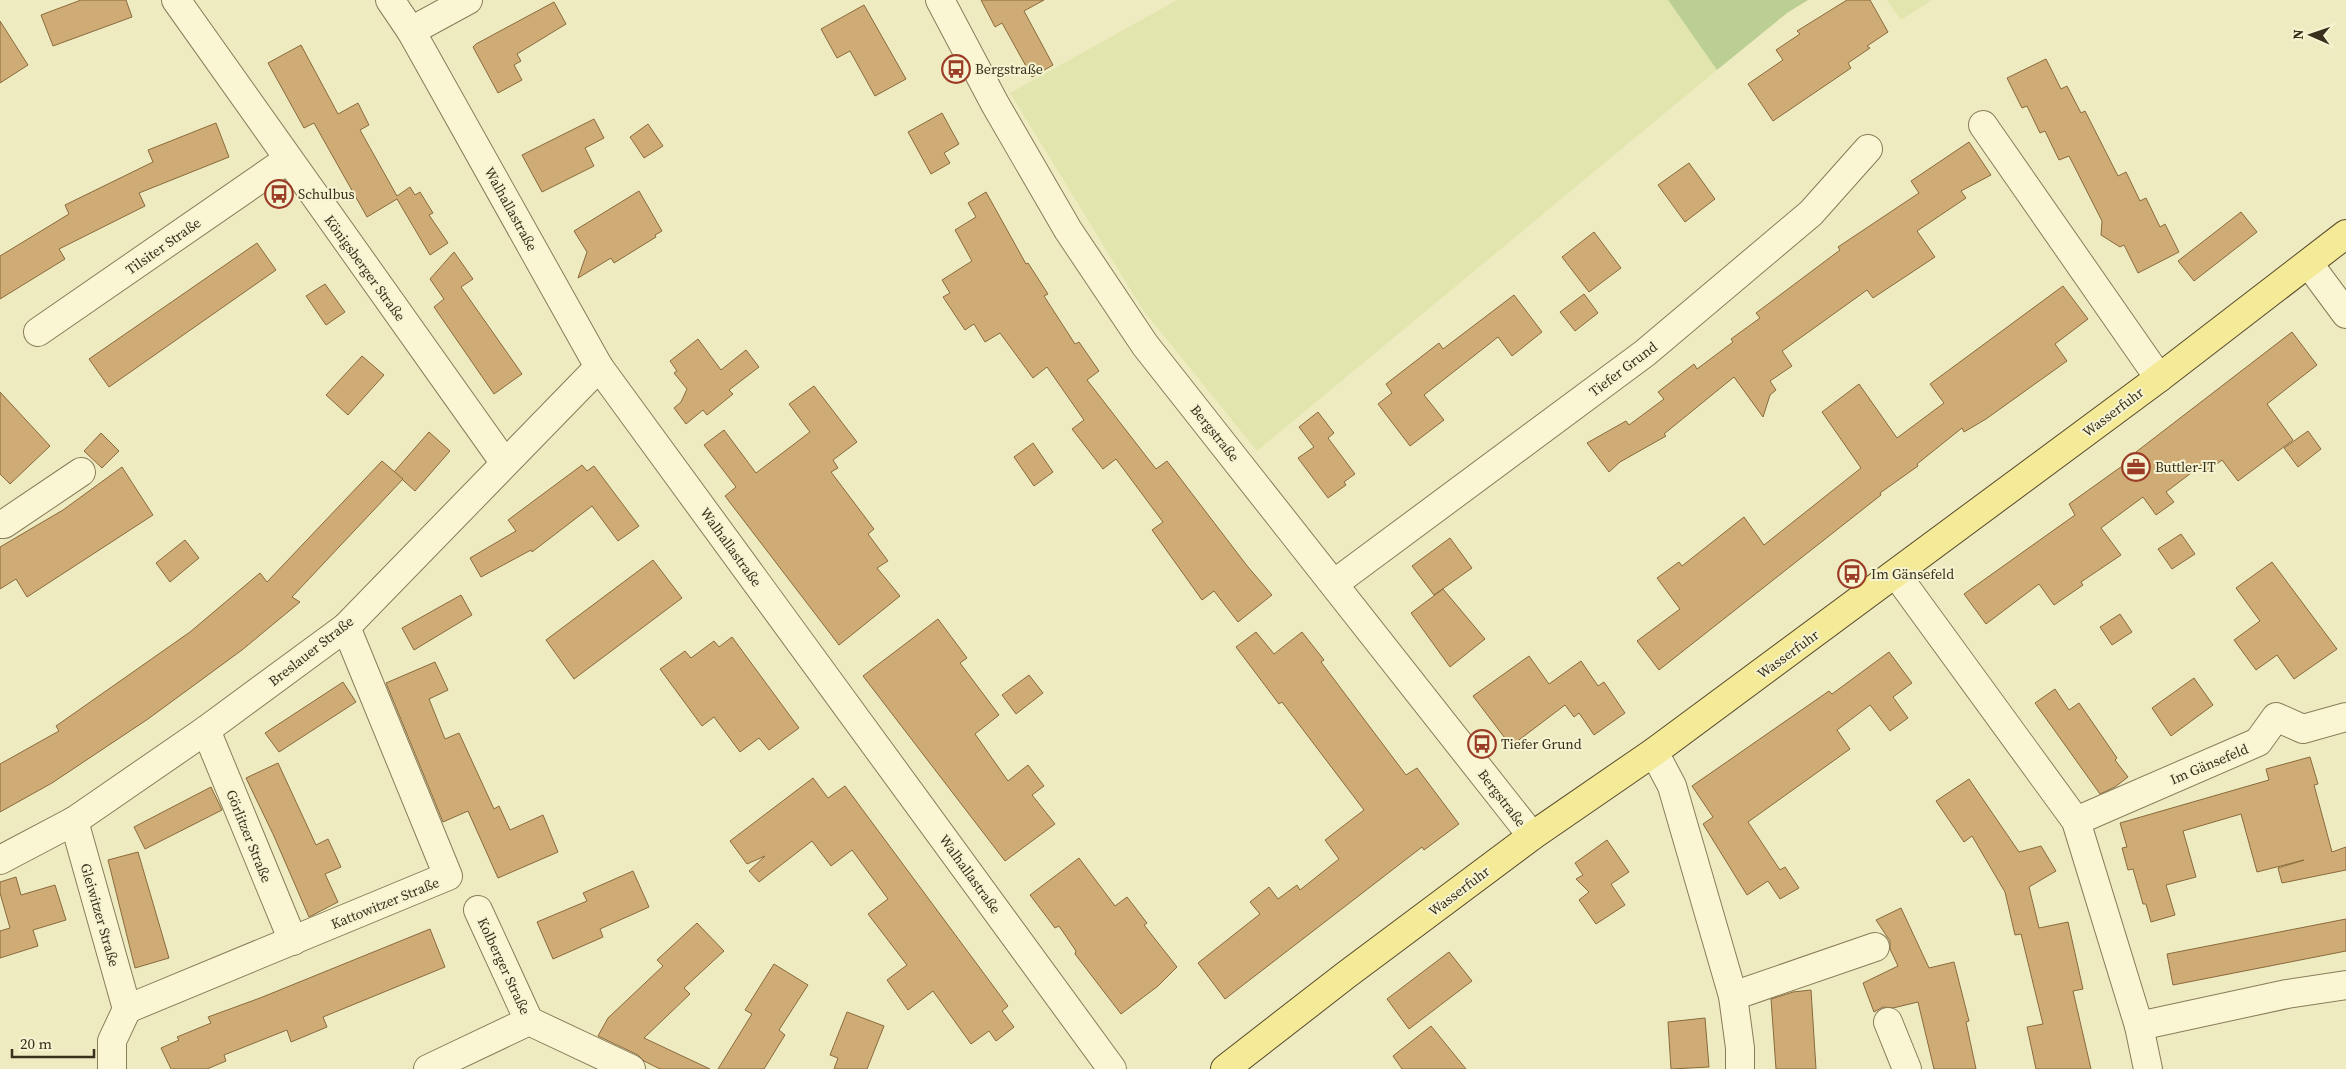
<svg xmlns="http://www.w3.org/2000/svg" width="2346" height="1069" viewBox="0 0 2346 1069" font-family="'Source Serif 4',serif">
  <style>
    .farmland { fill: #e3e5ae }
    .green { fill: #bbce94 }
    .building { fill: #cfac75; stroke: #896a3d }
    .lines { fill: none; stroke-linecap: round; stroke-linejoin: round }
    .minor-casing { stroke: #897c58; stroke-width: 30 }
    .major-casing { stroke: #57492c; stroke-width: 30 }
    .minor { stroke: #faf6d4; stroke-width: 28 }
    .major { stroke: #f4ea97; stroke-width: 28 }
    .labels { text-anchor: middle; stroke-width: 4; stroke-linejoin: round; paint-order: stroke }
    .poi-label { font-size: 14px; fill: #38301d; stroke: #f6f3d1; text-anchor: start }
    .street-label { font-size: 14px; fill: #38301d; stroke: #f6f3d1 }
  </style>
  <rect width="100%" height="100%" fill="#efebc1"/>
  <!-- farmland -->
  <g class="farmland">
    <path d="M1177,0H1668L1717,70L1257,451L1143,310L1010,93Z"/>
    <path d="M1887,0H1932L1901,20Z"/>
  </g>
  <!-- green -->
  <path class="green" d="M1668,0H1808L1787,13L1717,70Z"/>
  <!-- building -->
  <g class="building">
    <path d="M81,0H126L132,17L53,46L41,15Z"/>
    <path d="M981,0H1044L1024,11L1053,65L1032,77L1002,23L995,27Z"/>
    <path d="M1847,0H1870L1888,32L1867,46L1870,48L1848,63L1851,68L1773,121L1748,84L1783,60L1776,50L1800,34L1797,31Z"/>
    <path d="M554,2L566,24L517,54L521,61L514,65L522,80L498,93L473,47L476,44Z"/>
    <path d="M864,5L906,79L875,96L850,51L837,58L821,29Z"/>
    <path d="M0,21L28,65L0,83Z"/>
    <path d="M301,45L338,114L358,103L369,125L360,130L397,196L410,187L415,195L420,192L433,213L429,215L448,243L430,255L397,199L367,217L314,123L304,128L268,63Z"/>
    <path d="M2046,59L2061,89L2067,86L2081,113L2085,111L2118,176L2126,172L2140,201L2146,198L2160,227L2165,224L2179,252L2138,273L2124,245L2120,247L2101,235L2102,221L2069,156L2059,160L2045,131L2040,133L2027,106L2022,108L2007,78Z"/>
    <path d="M942,113L959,144L944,153L950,163L931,174L908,132Z"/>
    <path d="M594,119L604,138L585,148L594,166L542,192L522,155Z"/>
    <path d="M216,123L229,157L139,193L145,206L59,249L65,259L0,299V256L69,214L65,205L153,162L148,150Z"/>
    <path d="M648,124L663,146L644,158L630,137Z"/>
    <path d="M1969,142L1991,175L1961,191L1966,198L1917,231L1935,257L1873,298L1867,290L1782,351L1792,366L1770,381L1776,390L1770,395L1763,417L1734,377L1664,434L1666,436L1620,462L1609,472L1587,443L1626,421L1629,425L1664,399L1658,392L1694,364L1697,369L1733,342L1731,339L1760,318L1756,313L1840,250L1838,247L1919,193L1911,181Z"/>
    <path d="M1689,163L1715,199L1685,222L1658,185Z"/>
    <path d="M639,191L662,231L655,235L656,237L614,263L611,258L578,278L587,252L574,231Z"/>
    <path d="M986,192L1026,264L1028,263L1048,294L1044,296L1075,344L1079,342L1099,371L1087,380L1156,469L1167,461L1248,567L1272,595L1238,622L1214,591L1202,600L1152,530L1163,522L1116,459L1103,469L1072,429L1084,420L1047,367L1033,378L1000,333L985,342L974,324L965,330L943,297L950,293L942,280L972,261L955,230L976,217L968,203Z"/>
    <path d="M2241,212L2257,232L2194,281L2178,261Z"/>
    <path d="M1594,232L1621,268L1589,292L1562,257Z"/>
    <path d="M257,243L276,270L109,387L89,359Z"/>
    <path d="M454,252L473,279L461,287L522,374L494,394L434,307L444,299L430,279Z"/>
    <path d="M325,284L345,312L326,325L306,296Z"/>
    <path d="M2063,286L2088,319L2055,344L2067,361L1986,419L1964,432L1962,428L1917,464L1918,466L1880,493L1881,495L1659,670L1637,641L1680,609L1657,578L1679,562L1682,566L1744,517L1764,545L1861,468L1822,412L1859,384L1897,438L1944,403L1930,384Z"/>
    <path d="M1584,294L1598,313L1575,331L1560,312Z"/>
    <path d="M1514,295L1542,332L1512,356L1498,337L1424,395L1444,420L1410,446L1378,404L1392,393L1386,384L1439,343L1443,349Z"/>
    <path d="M2292,332L2317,365L2267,404L2293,440L2238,481L2222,460L2208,471L2203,464L2166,492L2174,502L2156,515L2143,497L2101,528L2121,555L2081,582L2083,585L2054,605L2039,584L1986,624L1964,594L2075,515L2069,504L2125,464L2123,462Z"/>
    <path d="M698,339L721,370L746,350L759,367L729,390L733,394L707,415L703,410L686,424L674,408L681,402L687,389L674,373L677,371L670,361Z"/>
    <path d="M362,356L384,375L348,415L326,395Z"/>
    <path d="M814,386L857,442L833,460L838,468L831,472L874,529L868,534L888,561L877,568L900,596L839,645L725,496L736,487L704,445L724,430L756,473L810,432L789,404Z"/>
    <path d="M0,392L50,446L10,484L0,474Z"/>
    <path d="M1318,412L1334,433L1328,438L1355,474L1344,482L1346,485L1328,498L1298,458L1314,447L1299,427Z"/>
    <path d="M2308,431L2321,449L2298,467L2284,448Z"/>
    <path d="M429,432L450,451L415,491L394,472Z"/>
    <path d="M101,433L119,451L102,468L84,451Z"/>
    <path d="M1033,443L1053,472L1034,486L1014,457Z"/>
    <path d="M382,461L403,479L292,597L300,602L242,650L148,719L52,783L0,812V764L59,731L56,726L190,632L260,573L267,582Z"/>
    <path d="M582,465L587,471L594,466L639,526L618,541L592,506L532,552L531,550L481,577L470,558L516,531L508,520Z"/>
    <path d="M122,467L153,515L27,597L16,579L0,589V547L63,510Z"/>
    <path d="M2181,534L2195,554L2172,569L2158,549Z"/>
    <path d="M1450,538L1472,568L1434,595L1412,566Z"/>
    <path d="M185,540L199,558L170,582L156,563Z"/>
    <path d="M653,560L682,598L574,679L546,640Z"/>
    <path d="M2272,562L2337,649L2294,679L2277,655L2256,670L2234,640L2260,621L2236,588Z"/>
    <path d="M1443,589L1485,639L1450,667L1411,613Z"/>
    <path d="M461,595L472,615L414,650L402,628Z"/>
    <path d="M2120,614L2132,632L2112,645L2100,627Z"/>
    <path d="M938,619L967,658L960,663L999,715L975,734L1008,781L1028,765L1044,786L1032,795L1055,824L1005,861L863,676Z"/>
    <path d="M1256,632L1274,654L1302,632L1324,660L1321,662L1406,775L1417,768L1459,824L1424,850L1422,847L1225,999L1198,963L1260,914L1250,902L1269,887L1278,899L1297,885L1300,890L1339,859L1325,840L1364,810L1282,702L1279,704L1236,647Z"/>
    <path d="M732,637L799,728L769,750L759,738L740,752L714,717L702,726L660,669L685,651L691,658L714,641L719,647Z"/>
    <path d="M1889,652L1912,683L1893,697L1908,718L1890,731L1870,705L1837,730L1850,749L1748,822L1780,870L1785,867L1799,888L1780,899L1768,881L1747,895L1703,824L1713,817L1692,786L1829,691L1832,694Z"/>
    <path d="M1529,656L1549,684L1581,661L1598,686L1604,682L1625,713L1594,735L1579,713L1574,717L1565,705L1511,746L1473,696Z"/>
    <path d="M435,662L448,690L429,699L445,739L459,733L494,809L499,806L510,830L543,815L558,852L498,878L468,811L443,822L386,683Z"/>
    <path d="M1029,675L1043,693L1016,714L1002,695Z"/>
    <path d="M2194,678L2213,705L2171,736L2152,708Z"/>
    <path d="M343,682L356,702L279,752L265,733Z"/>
    <path d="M2055,689L2069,710L2079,703L2117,758L2115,760L2128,777L2115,787L2100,794L2035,703Z"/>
    <path d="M2310,757L2318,784L2314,785L2332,852L2346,847V870L2282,883L2278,868L2304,860L2257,872L2241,814L2183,831L2196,877L2166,885L2175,915L2151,922L2146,904H2143L2133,869L2128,870L2122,848L2127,847L2120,823L2269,780L2266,769Z"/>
    <path d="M278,763L316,845L328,839L341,867L325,874L338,902L309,917L273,834L246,778Z"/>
    <path d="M813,778L828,798L845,786L1008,1006L1002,1011L1014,1027L996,1041L989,1031L971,1044L933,991L908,1010L887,980L907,965L868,914L888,899L852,850L831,866L812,841L759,882L749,871L765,856L747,864L730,841Z"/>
    <path d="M1969,779L2019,852L2041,846L2056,871L2029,887L2039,928L2068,922L2083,989L2073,991L2091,1069H2036L2027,1027L2043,1024L2021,934L2015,935L2005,892L1972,836L1964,842L1936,801Z"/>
    <path d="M211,787L222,810L145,849L134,827Z"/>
    <path d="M1607,840L1629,872L1611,884L1625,905L1596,924L1579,900L1589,892L1576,879L1583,875L1575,863Z"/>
    <path d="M138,852L169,958L135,968L108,860Z"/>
    <path d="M1079,858L1115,906L1127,897L1147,923L1144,925L1177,967L1158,986L1121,1014L1075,954L1076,951L1059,926L1055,928L1030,895Z"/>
    <path d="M633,871L649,907L600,929L603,937L553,959L537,922L587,901L583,893Z"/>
    <path d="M16,877L21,895L55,885L66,920L33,930L38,946L0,958V931L10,928L0,893V882Z"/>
    <path d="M1901,908L1929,968L1954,962L1969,1021L1966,1022L1976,1069H1934L1918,1002L1893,1008L1883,1007L1874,1012L1863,983L1898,966L1890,949V941L1876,920Z"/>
    <path d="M2346,919V951L2173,985L2167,954Z"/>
    <path d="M697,923L724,951L684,988L690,994L644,1038L710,1069H660L644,1061L638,1055L598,1036L608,1018L663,966L657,960Z"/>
    <path d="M430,929L445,967L323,1017L327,1027L291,1042L287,1030L224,1055L226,1061L207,1069H171L161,1048L179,1040L177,1037L211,1023L208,1017L260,998Z"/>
    <path d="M1449,952L1472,981L1409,1029L1387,999Z"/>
    <path d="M774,964L808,985L779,1030L785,1035L764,1069H718L752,1014L745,1010Z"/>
    <path d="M1811,990L1816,1069H1776L1771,999L1793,992Z"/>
    <path d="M847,1012L884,1026L867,1069H834L838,1058L830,1055Z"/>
    <path d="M1705,1018L1709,1067L1671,1069L1668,1022Z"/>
    <path d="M1431,1026L1466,1069H1402L1393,1056Z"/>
  </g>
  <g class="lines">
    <defs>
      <g id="minor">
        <path d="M176,0L504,462"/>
        <path d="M390,0L411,31L599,367L1112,1069"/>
        <path d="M940,0L995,104L1068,230L1145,345L1532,836"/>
        <path d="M411,31L468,0"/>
        <path d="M1983,125L2159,378"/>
        <path d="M2309,264L2346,314"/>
        <path d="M38,332L287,160"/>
        <path d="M0,524H4L81,472"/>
        <path d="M1896,574L2076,821L2139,1026L2148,1069"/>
        <path d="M1335,583L1645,353L1811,213L1868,149"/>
        <path d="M206,730L293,941"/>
        <path d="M1654,752L1672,786L1733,996L1740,1048V1069"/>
        <path d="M74,821L127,1009"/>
        <path d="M2076,821L2258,742L2276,717L2303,729L2346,717"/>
        <path d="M0,860L74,821L206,730L346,627L599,367"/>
        <path d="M478,910L529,1021"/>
        <path d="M1733,996L1875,947"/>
        <path d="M127,1009L448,876L346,627"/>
        <path d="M1888,1022L1907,1069"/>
        <path d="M2139,1026L2287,994L2346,985"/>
        <path d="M112,1069V1041L127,1009"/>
        <path d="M428,1069L529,1021L631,1069"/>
      </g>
      <path id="major" d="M1225,1069L1346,975L1532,836L1654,752L2159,378L2346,234"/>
    </defs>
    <!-- minor casing -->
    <use href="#minor" class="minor-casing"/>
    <!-- major casing -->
    <use href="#major" class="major-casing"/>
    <!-- minor -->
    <use href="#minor" class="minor"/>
    <!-- major -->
    <use href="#major" class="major"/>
  </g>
  <!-- icons -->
  <defs>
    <symbol id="bus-ring" viewBox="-11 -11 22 22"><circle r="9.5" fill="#f6f3d1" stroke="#9a3c26" stroke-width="1.5"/><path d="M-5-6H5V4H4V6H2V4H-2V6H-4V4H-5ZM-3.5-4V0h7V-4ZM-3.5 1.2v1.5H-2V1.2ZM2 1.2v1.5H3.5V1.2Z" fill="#9a3c26"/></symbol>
    <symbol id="office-ring" viewBox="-11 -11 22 22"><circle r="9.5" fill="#f6f3d1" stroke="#9a3c26" stroke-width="1.5"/><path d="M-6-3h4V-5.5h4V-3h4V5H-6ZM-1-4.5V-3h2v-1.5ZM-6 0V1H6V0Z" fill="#9a3c26"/></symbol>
  </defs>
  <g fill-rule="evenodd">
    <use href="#bus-ring" x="940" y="53" width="32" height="32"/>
    <use href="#bus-ring" x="263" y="178" width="32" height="32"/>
    <use href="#office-ring" x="2120" y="451" width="32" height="32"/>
    <use href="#bus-ring" x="1836" y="558" width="32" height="32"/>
    <use href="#bus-ring" x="1466" y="728" width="32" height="32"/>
  </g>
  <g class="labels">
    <!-- poi labels -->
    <g class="poi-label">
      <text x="975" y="74">Bergstraße</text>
      <text x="298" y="199">Schulbus</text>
      <text x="2155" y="472">Buttler-IT</text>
      <text x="1871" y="579">Im Gänsefeld</text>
      <text x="1501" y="749">Tiefer Grund</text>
    </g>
    <!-- street labels -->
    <g class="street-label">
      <text transform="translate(511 209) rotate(61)" y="5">Walhallastraße</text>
      <text transform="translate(163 246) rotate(-35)" y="5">Tilsiter Straße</text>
      <text transform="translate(365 268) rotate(54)" y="5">Königsberger Straße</text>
      <text transform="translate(1623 369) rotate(-37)" y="5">Tiefer Grund</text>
      <text transform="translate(2113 412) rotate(-37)" y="5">Wasserfuhr</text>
      <text transform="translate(1215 433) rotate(51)" y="5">Bergstraße</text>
      <text transform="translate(731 547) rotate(54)" y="5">Walhallastraße</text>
      <text transform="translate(311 651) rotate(-38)" y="5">Breslauer Straße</text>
      <text transform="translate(1788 654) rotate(-36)" y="5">Wasserfuhr</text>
      <text transform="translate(2209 764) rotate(-23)" y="5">Im Gänsefeld</text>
      <text transform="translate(1502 798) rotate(52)" y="5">Bergstraße</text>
      <text transform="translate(249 836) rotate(68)" y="5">Görlitzer Straße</text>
      <text transform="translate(970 874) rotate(54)" y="5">Walhallastraße</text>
      <text transform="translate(1459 891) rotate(-37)" y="5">Wasserfuhr</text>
      <text transform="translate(385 903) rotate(-22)" y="5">Kattowitzer Straße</text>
      <text transform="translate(100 915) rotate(74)" y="5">Gleiwitzer Straße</text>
      <text transform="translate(504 966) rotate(65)" y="5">Kolberger Straße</text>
    </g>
  </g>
  <!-- north arrow -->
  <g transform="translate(2311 35) rotate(272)" stroke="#f6f3d1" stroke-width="4" paint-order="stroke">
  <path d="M0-4L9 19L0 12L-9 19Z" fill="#38301d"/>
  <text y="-8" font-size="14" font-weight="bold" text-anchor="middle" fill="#38301d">N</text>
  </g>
  <!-- scale -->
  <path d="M12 1049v8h82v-8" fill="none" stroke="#38301d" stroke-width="2.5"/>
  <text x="20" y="1049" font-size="15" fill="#38301d" stroke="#f6f3d1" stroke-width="4" paint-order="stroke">20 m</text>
</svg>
